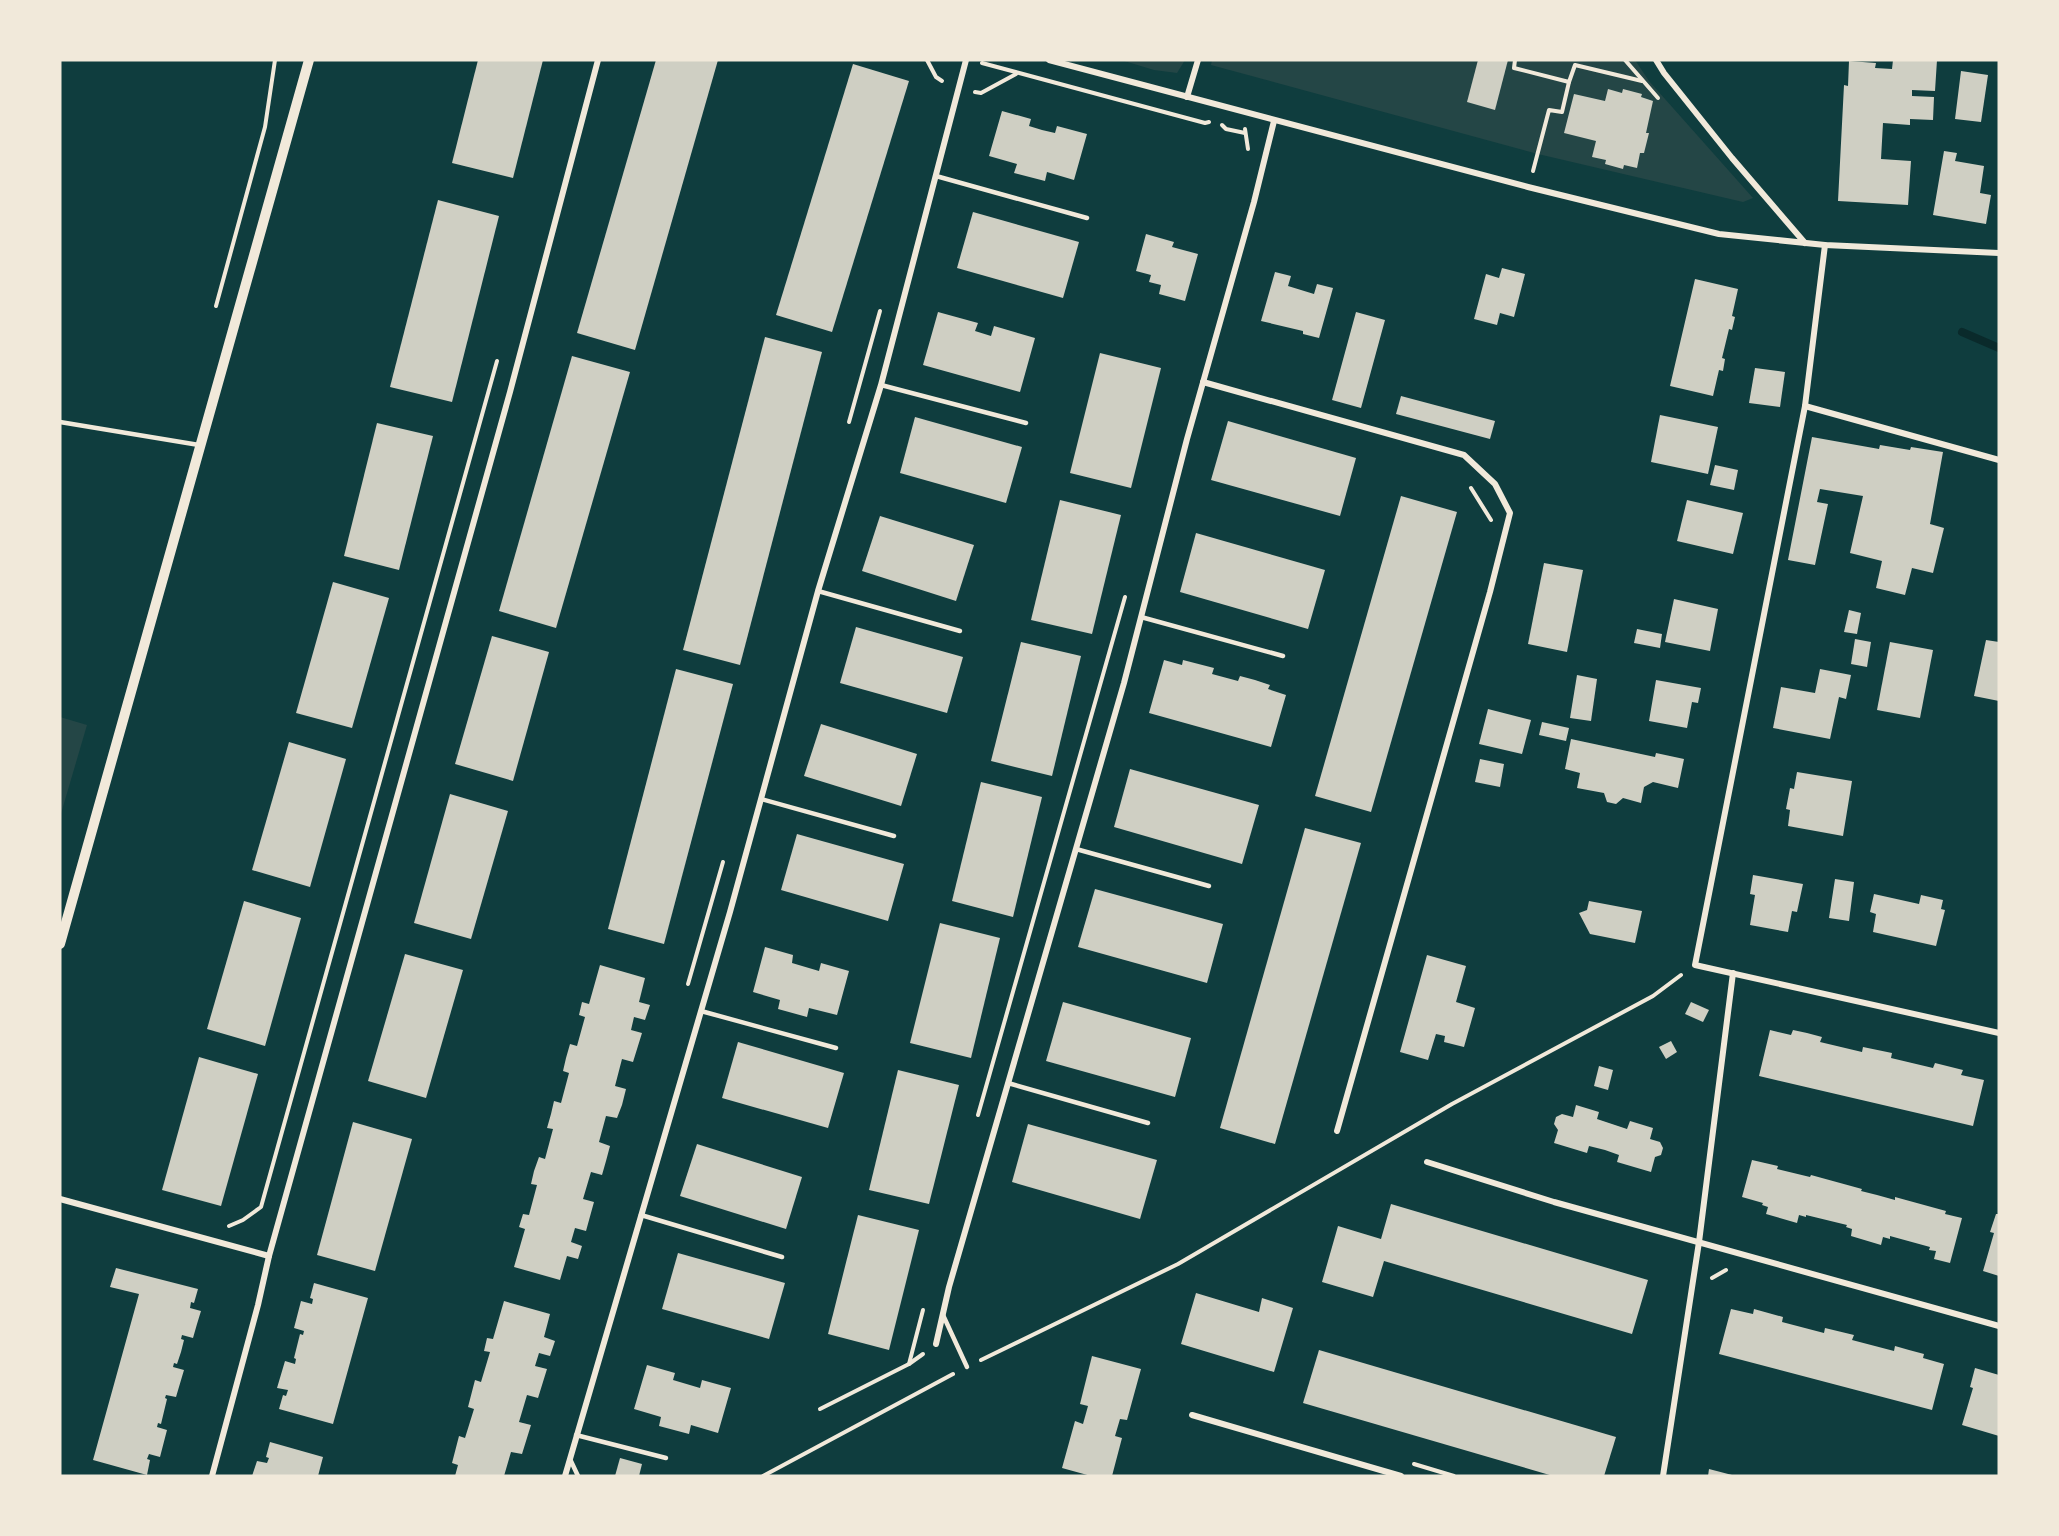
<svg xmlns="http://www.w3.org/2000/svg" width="2059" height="1536" viewBox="0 0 2059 1536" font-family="Manrope,sans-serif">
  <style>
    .green { fill: #244646 }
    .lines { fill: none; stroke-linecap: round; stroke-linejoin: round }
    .stream { stroke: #0a2a2b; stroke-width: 8 }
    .building { fill: #cfcfc3 }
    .path { stroke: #f1e9da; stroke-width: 4 }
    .service { stroke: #f1e9da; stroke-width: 4.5 }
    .minor { stroke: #f1e9da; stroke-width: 6 }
    .tertiary { stroke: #f1e9da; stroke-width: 10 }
  </style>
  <rect width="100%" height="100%" fill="#0f3d3e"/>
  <!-- green -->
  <g class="green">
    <path d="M1121,60H1185L1177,73L1154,70Z"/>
    <path d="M1212,60H1635L1649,81L1753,198L1743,202L1538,154L1211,65Z"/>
    <path d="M60,717L87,725L60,817Z"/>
  </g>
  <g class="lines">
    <!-- stream -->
    <path class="stream" d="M1962,332L1999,348"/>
  </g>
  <!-- building -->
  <g class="building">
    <path d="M478,60H543L513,178L452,163Z"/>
    <path d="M656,60H718L635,350L577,333Z"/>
    <path d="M1478,60H1508L1495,110L1467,102Z"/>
    <path d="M1893,60H1937L1935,91L1912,90V96L1934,97L1933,120L1910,119V125L1883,123L1881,159L1911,161L1908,205L1838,201L1844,85L1848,86L1849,61L1876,63L1875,68L1892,69Z"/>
    <path d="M853,64L909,81L832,332L776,315Z"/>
    <path d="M1961,71L1988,75L1981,122L1955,119Z"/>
    <path d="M1608,89L1622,93L1623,89L1642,94L1641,97L1653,101L1646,133H1649L1644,153H1640L1637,168L1624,165L1623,169L1605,164L1606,160L1592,157L1596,141L1564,133L1574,94L1605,101Z"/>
    <path d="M1002,111L1031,119L1029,126L1042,130L1055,133L1057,126L1087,134L1074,180L1047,172L1045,181L1014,173L1017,164L989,156Z"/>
    <path d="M1944,151L1957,153L1955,161L1984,166L1980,193L1991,195L1986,224L1933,215Z"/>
    <path d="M438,200L499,216L452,402L390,387Z"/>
    <path d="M973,212L1079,242L1063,298L957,268Z"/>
    <path d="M1146,234L1174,242L1172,247L1198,254L1185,301L1159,294L1161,285L1149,282L1151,275L1136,271Z"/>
    <path d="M1502,268L1525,274L1514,317L1500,313L1497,325L1474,319L1486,274L1499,278Z"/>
    <path d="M1275,272L1291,276L1288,286L1314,294L1317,284L1333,288L1319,338L1303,334V331L1261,321Z"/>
    <path d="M1695,279L1738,289L1732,316L1735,317L1732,330L1729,329L1722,358L1725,359L1723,371L1719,370L1713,396L1670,386Z"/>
    <path d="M938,312L978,323L975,331L991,336L994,326L1035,338L1020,392L923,365Z"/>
    <path d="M1356,312L1385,320L1361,408L1332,400Z"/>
    <path d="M765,337L822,352L740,665L683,650Z"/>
    <path d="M1100,353L1161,368L1131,488L1070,473Z"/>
    <path d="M572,356L630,372L556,628L499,611Z"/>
    <path d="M1755,368L1785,372L1780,407L1749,403Z"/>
    <path d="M1401,396L1495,421L1490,439L1396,414Z"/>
    <path d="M1660,415L1718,427L1708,474L1651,462Z"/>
    <path d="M915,417L1022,447L1006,503L900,473Z"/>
    <path d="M1228,421L1356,458L1340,516L1211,480Z"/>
    <path d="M377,423L433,436L399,570L344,556Z"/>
    <path d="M1812,437L1879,449L1880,445L1910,450L1911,447L1943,452L1930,524L1944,528L1933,573L1912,568L1905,595L1876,588L1882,561L1850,553L1863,496L1820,489L1817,502L1828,504L1815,565L1788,560Z"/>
    <path d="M1715,465L1738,470L1734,490L1710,485Z"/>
    <path d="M1401,496L1457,512L1371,812L1315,796Z"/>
    <path d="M1060,500L1121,515L1092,634L1031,620Z"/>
    <path d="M1687,500L1743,513L1733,554L1677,541Z"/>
    <path d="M880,516L974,545L956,601L862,571Z"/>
    <path d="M1196,533L1325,570L1308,629L1180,592Z"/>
    <path d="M1544,563L1583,570L1567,652L1528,644Z"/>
    <path d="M333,582L389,598L352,728L296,713Z"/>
    <path d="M1674,599L1718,609L1710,651L1665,642Z"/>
    <path d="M1849,610L1861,613L1857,634L1844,632Z"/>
    <path d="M856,627L963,657L947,713L840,683Z"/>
    <path d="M1637,629L1662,634L1660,648L1634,643Z"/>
    <path d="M492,636L549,652L513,781L455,764Z"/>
    <path d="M1855,639L1871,642L1867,667L1851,664Z"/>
    <path d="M1986,640L1999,642V701L1974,696Z"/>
    <path d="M1021,642L1081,656L1052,776L991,761Z"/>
    <path d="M1890,642L1933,650L1920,718L1877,710Z"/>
    <path d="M1164,660L1182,665L1183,660L1214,668L1212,674L1238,681L1240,676L1255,680L1270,685L1268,689L1286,695L1271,747L1149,713Z"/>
    <path d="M676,669L733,684L664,944L608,929Z"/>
    <path d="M1820,669L1851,675L1846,699L1839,697L1830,739L1773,728L1781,687L1815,693Z"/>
    <path d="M1577,675L1597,679L1591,721L1570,718Z"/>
    <path d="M1656,680L1701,688L1698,703L1692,702L1687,728L1649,721Z"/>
    <path d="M1488,709L1531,720L1522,754L1479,744Z"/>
    <path d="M1542,722L1569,728L1566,741L1539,735Z"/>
    <path d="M821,724L917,754L901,806L804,776Z"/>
    <path d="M1571,739L1655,757L1656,753L1684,759L1678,788L1653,782L1644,787L1641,803L1623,798L1616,804L1607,802L1604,793L1577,788L1580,773L1565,769Z"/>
    <path d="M289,742L346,759L310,887L252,870Z"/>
    <path d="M1480,759L1504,764L1500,787L1475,782Z"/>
    <path d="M1130,769L1259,805L1242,864L1114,827Z"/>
    <path d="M1797,772L1852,781L1843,836L1788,826L1790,810L1786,809L1790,788L1794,789Z"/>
    <path d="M981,782L1042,797L1013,917L952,901Z"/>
    <path d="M450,794L508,811L471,939L414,923Z"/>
    <path d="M1305,828L1361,843L1275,1144L1220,1128Z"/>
    <path d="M797,834L904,864L888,921L781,890Z"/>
    <path d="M1753,875L1803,884L1797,912L1792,911L1788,932L1750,925L1755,895L1750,894Z"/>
    <path d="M1835,879L1854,882L1849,921L1829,918Z"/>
    <path d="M1095,889L1223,924L1207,983L1078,947Z"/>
    <path d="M1874,894L1919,904L1921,895L1943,900L1941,909L1945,910L1936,946L1873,932L1876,914L1870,912Z"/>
    <path d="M244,901L301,918L265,1046L207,1029Z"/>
    <path d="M1589,901L1642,911L1635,943L1590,934L1579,913L1587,910Z"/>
    <path d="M940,923L1000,938L971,1058L910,1043Z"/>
    <path d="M765,947L793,955L792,963L819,971L821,963L849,971L837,1015L809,1008L807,1017L778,1009L780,1000L753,992Z"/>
    <path d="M405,954L463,970L426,1098L368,1081Z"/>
    <path d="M1427,955L1466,966L1456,1002L1475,1008L1464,1047L1444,1042L1445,1036L1436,1034L1428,1060L1400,1052Z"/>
    <path d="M600,965L645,978L639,1002L650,1005L645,1020L634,1017L631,1030L642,1033L633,1062L622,1059L615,1086L626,1089L622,1105L617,1118L606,1116L599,1142L610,1146L606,1161L602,1175L591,1172L583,1199L594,1202L586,1231L575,1228L571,1242L582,1246L578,1259L567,1256L560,1280L514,1267L525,1229L519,1227L523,1214L529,1215L537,1185L531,1184L534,1171L539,1157L545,1159L553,1129L547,1128L551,1114L554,1101L561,1103L569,1073L563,1071L566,1058L570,1044L577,1046L585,1017L579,1015L582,1002L589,1004Z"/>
    <path d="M1063,1002L1191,1038L1175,1097L1046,1061Z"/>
    <path d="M1691,1002L1709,1010L1703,1022L1685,1014Z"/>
    <path d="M1770,1030L1791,1035L1793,1030L1807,1033L1822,1037L1820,1042L1862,1052L1863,1047L1892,1053L1891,1058L1933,1068L1935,1063L1963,1070L1961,1075L1984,1080L1973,1126L1759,1076Z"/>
    <path d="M1671,1041L1677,1052L1666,1059L1659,1047Z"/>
    <path d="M738,1042L844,1073L828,1128L722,1098Z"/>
    <path d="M199,1057L258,1074L221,1206L162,1190Z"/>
    <path d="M1599,1066L1613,1070L1608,1090L1594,1086Z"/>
    <path d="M898,1070L959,1085L929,1204L869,1190Z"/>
    <path d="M1576,1105L1599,1112L1597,1119L1627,1129L1630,1121L1653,1128L1650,1139L1660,1142L1663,1148L1661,1155L1655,1157L1651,1172L1617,1162L1619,1155L1605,1150L1589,1146L1587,1153L1554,1143L1558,1130L1554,1124L1556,1117L1562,1114L1573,1117Z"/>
    <path d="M353,1122L412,1139L375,1271L317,1255Z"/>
    <path d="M1028,1124L1157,1160L1140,1219L1012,1182Z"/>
    <path d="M697,1144L802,1177L786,1229L680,1196Z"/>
    <path d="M1752,1160L1778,1166L1777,1169L1810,1177L1811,1175L1862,1189L1861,1191L1877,1195L1895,1200V1197L1946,1211L1945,1214L1962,1218L1950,1263L1934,1259L1936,1251L1929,1250L1930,1247L1890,1236V1239L1883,1237L1881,1245L1851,1236L1852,1229L1846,1227L1847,1225L1806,1215V1217L1799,1215L1797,1223L1766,1214L1768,1207L1762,1205L1763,1203L1742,1197Z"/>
    <path d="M1391,1204L1648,1280L1632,1334L1384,1261L1373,1297L1322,1282L1338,1226L1381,1239Z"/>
    <path d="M1996,1214H1999V1276L1983,1271L1994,1233L1990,1232Z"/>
    <path d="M858,1215L919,1230L889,1350L828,1334Z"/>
    <path d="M678,1253L785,1283L769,1339L662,1309Z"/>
    <path d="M116,1268L198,1289L194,1303L191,1302L190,1308L201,1311L197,1324L193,1338L182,1335L181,1339L184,1340L181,1352L177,1364L174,1363L173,1367L184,1370L176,1397L166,1395L165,1398L167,1399L161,1424L158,1423L157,1427L167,1430L160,1457L149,1454L147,1459L150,1460L147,1475L93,1460L139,1294L110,1287Z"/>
    <path d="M314,1283L368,1298L333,1424L279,1409L283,1395L286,1396L288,1390L277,1388L285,1361L295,1364L296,1359L294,1358L300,1334L303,1335L304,1331L294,1328L301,1301L312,1304L313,1299L310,1298Z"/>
    <path d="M1196,1293L1259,1312L1262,1298L1293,1308L1274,1372L1181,1344Z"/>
    <path d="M504,1301L550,1314L544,1337L555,1341L550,1356L539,1353L535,1366L547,1369L538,1398L527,1395L519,1422L531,1425L522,1454L511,1452L504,1476H455L458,1465L452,1463L459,1436L465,1438L474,1409L468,1407L475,1380L481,1382L490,1352L484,1351L487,1338L493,1339Z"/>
    <path d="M1731,1309L1753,1314L1754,1309L1783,1317L1782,1322L1824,1333L1825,1328L1854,1335L1852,1340L1894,1351L1895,1346L1909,1350L1924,1354L1923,1358L1944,1364L1932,1410L1719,1354Z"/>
    <path d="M1319,1350L1616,1437L1604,1476H1553L1303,1403Z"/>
    <path d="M1092,1356L1141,1369L1127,1420L1120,1419L1115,1436L1122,1438L1112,1476H1091L1062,1468L1075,1421L1083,1424L1088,1406L1080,1404Z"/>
    <path d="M647,1365L675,1373L673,1380L700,1388L702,1380L731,1388L718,1433L691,1425L689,1434L659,1426L661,1417L634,1409Z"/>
    <path d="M1975,1368L1999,1375V1436L1962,1425L1973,1388L1970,1387Z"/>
    <path d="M270,1442L323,1457L318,1476H252L257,1461L267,1463L269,1458L266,1457Z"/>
    <path d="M620,1458L642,1464L639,1476H615Z"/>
    <path d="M1709,1469L1732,1475V1476H1708Z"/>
  </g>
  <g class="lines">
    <!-- path -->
    <g class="path">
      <path d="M927,60L936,77L942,81"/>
      <path d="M1515,60L1514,68L1569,82L1575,65L1642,81"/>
      <path d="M1625,60L1658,98"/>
      <path d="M982,63L1205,123L1209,122"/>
      <path d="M975,92L981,93L1016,74"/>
      <path d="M1222,125L1226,129L1245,133"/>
      <path d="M1245,129L1248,149"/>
      <path d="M1533,171L1549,110L1562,112L1569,82"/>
      <path d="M216,306L265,127L275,60"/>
      <path d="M849,422L880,311"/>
      <path d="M1471,488L1491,520"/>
      <path d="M688,984L723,862"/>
      <path d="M978,1115L1125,597"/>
      <path d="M229,1226L243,1220L261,1207L497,361"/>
      <path d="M1712,1278L1726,1270"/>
      <path d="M981,1360L1178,1264L1452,1104L1653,996L1681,975"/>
      <path d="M909,1364L923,1354"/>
      <path d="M820,1409L909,1364L923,1310"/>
      <path d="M1414,1464L1454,1476"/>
      <path d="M763,1476L953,1374"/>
    </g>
    <!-- service -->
    <g class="service">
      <path d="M936,176L1087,218"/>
      <path d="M881,385L1026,423"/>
      <path d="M60,422L199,445"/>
      <path d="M818,591L960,631"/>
      <path d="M1141,617L1283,656"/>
      <path d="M761,799L894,836"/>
      <path d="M1076,849L1209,886"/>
      <path d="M701,1011L836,1048"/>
      <path d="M1008,1083L1148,1123"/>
      <path d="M641,1215L782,1257"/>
      <path d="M943,1315L967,1367"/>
      <path d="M576,1435L666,1458"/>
      <path d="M570,1459L578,1476"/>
    </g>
    <!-- minor -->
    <g class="minor">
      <path d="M1049,60L1528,187L1719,234L1825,245L1999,253"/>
      <path d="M1656,60L1664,73L1732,158L1805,243"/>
      <path d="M1187,97L1198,60"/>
      <path d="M1825,245L1805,406L1695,965L1999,1033"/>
      <path d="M1203,382L1464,455L1495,484L1510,513L1490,592L1337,1131"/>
      <path d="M1805,406L1999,460"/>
      <path d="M1427,1162L1554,1202L1999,1326"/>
      <path d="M60,1199L269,1256"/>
      <path d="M936,1344L949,1287L1124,683L1187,439L1254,202L1274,121"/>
      <path d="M1192,1415L1401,1476"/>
      <path d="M212,1476L258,1305L269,1256L510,392L598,60"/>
      <path d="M565,1476L730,912L818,591L881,385L966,60"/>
      <path d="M1663,1476L1699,1242L1733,973"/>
    </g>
    <!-- tertiary -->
    <path class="tertiary" d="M60,944L309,60"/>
  </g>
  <!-- border -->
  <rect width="2059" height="1536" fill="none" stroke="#f1e9da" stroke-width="123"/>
</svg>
